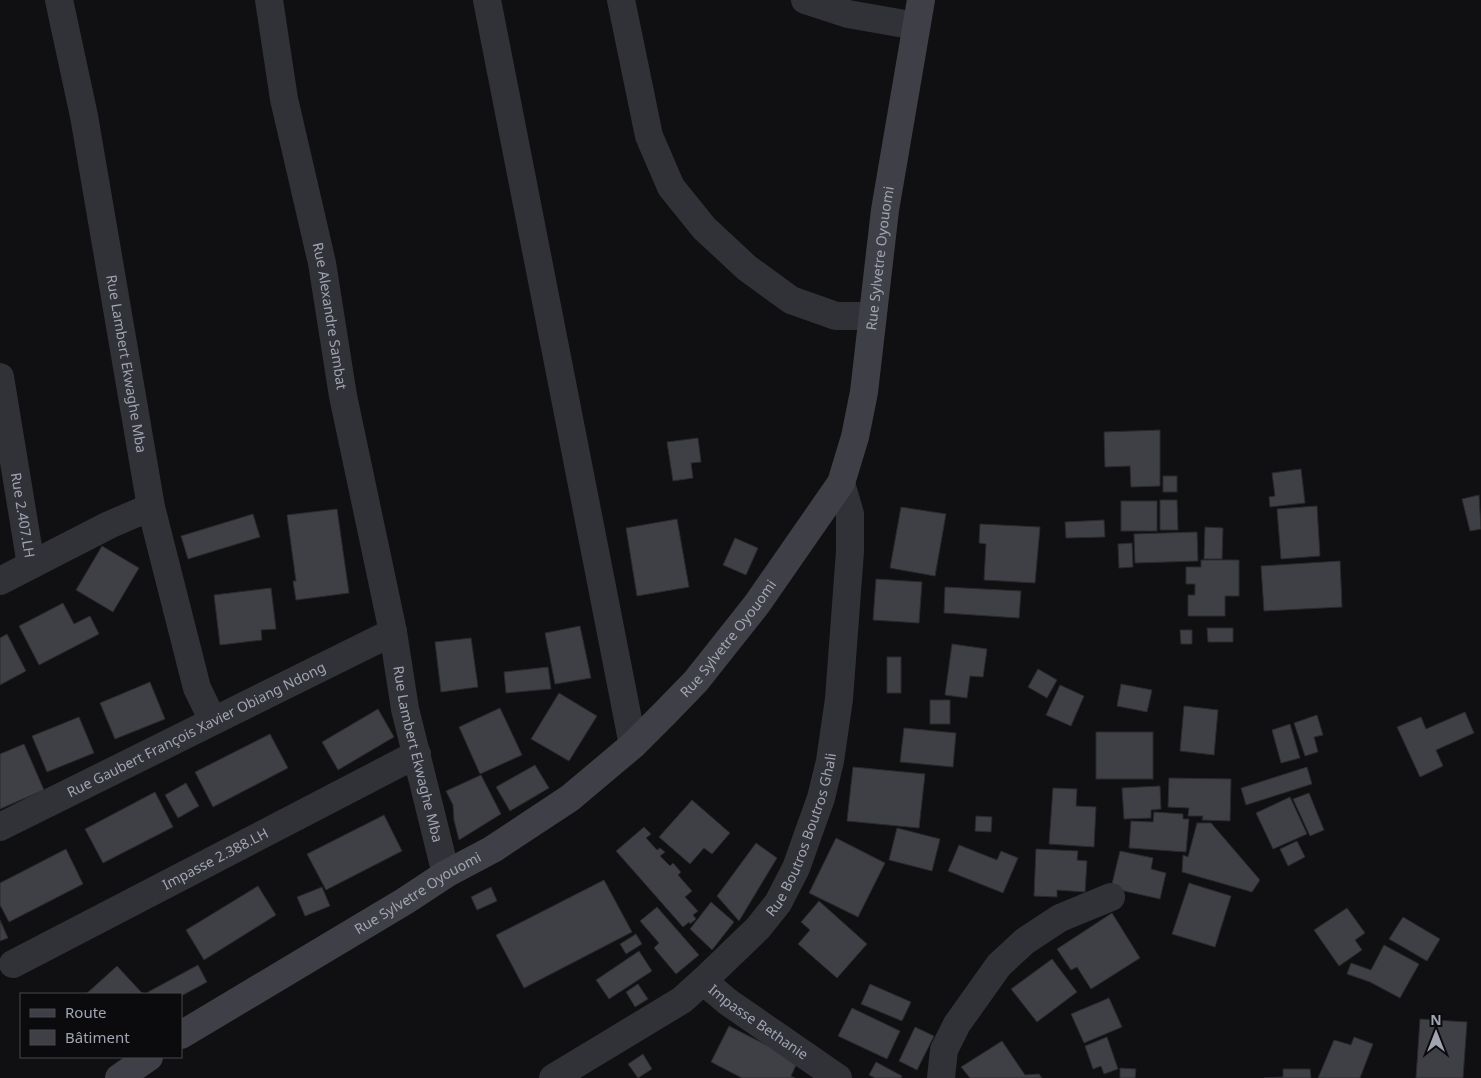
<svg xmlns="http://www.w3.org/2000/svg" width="1481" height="1078" viewBox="0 0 1481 1078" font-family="'Noto Sans',sans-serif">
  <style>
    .building { fill: #3f4045; stroke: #2a2a2e }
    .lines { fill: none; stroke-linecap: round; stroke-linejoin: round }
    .street { stroke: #313237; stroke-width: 28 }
    .secondary { stroke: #3f4047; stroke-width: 28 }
    .labels { text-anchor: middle; stroke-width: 5; stroke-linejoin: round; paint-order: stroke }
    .street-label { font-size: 14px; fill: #a1a5b3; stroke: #0b0b0d }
  </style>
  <rect width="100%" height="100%" fill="#101012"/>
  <!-- building -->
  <g class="building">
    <path d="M1160,430V486L1131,487L1130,466L1105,467L1104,432Z"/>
    <path d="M698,438L701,462L691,463L693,478L673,481L667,442Z"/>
    <path d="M1301,469L1305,503L1270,507L1269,497L1275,496L1272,473Z"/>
    <rect x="1163" y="476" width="14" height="16"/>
    <path d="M1479,495L1481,529L1470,531L1462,499Z"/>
    <path d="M1160,500H1177L1178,530H1160Z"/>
    <rect x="1121" y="501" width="36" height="30"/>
    <path d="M1317,506L1320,556L1281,559L1277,509Z"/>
    <path d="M901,507L946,514L935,576L890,568Z"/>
    <path d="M337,509L349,593L296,600L293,581H296L287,515Z"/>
    <path d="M253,514L260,537L188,559L181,536Z"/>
    <path d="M677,519L689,587L637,596L626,528Z"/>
    <path d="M1104,520L1105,537L1066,538L1065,522Z"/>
    <path d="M980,524L1040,527L1035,583L984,580L986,544L979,543Z"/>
    <path d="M1205,527L1223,528L1222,559H1204Z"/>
    <path d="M1197,532L1198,561L1135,563L1134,534Z"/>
    <path d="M735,538L758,548L746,575L723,565Z"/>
    <path d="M1132,543L1133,567L1119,568L1118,544Z"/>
    <path d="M102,546L139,568L113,612L76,590Z"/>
    <path d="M1201,560H1239V596H1225V616H1188V595H1195V584H1186V567H1201Z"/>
    <path d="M1340,561L1342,607L1264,611L1261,566Z"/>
    <path d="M876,579L922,582L919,623L873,620Z"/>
    <path d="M945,587L1021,591L1019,618L944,613Z"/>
    <path d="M271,588L276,629L261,630L262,640L220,645L214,595Z"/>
    <path d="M63,603L74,624L90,616L99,634L39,665L19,626Z"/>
    <path d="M580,626L591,678L555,684L545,633Z"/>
    <path d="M1207,628H1233V642H1208Z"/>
    <path d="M1180,630H1192V644H1181Z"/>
    <path d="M7,634L26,671L0,685V638Z"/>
    <path d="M471,638L478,687L441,692L435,642Z"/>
    <path d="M952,644L987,649L983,677L970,676L967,698L945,695Z"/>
    <rect x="887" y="657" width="14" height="36"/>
    <path d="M548,667L551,689L506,693L504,672Z"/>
    <path d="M1038,669L1057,680L1047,698L1028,687Z"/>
    <path d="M150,682L165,719L115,739L100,703Z"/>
    <path d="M1121,684L1152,690L1147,712L1117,706Z"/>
    <path d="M1060,685L1084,696L1071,726L1046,715Z"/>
    <path d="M559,693L597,716L569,761L531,739Z"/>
    <rect x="930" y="700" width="20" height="24"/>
    <path d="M1184,706L1218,710L1214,755L1180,751Z"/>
    <path d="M500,708L522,755L480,774L459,727Z"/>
    <path d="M378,709L394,737L338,770L322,742Z"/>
    <path d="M1465,712L1474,733L1436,750L1443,766L1420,777L1397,727L1421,717L1426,729Z"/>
    <path d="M1317,715L1323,735L1314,737L1318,752L1305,756L1294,723Z"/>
    <path d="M79,717L94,753L47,772L32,736Z"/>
    <path d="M1290,724L1300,758L1281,763L1272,730Z"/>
    <path d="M904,728L956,733L953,767L900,762Z"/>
    <rect x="1096" y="732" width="57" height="47"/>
    <path d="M270,734L288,768L213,807L195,772Z"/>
    <path d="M24,744L44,790L0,809V754Z"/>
    <path d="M535,765L549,788L510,811L496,787Z"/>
    <path d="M853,767L925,774L919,828L847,821Z"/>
    <path d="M1307,767L1312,784L1246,805L1241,788Z"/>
    <path d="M481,775L501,814L459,840L454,820L453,805L446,791Z"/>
    <path d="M1169,778L1231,779L1230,821L1202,820L1203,816H1188L1189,808L1168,807Z"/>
    <path d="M186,783L199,806L178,818L165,795Z"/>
    <path d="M1160,786L1161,809L1151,810V818L1124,819L1122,788Z"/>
    <path d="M1053,788L1077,789L1076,806L1096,807L1094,847L1049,844Z"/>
    <path d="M155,792L173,827L103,863L85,829Z"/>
    <path d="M1309,793L1324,830L1310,836L1293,799Z"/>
    <path d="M1290,797L1307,834L1273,849L1256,813Z"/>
    <path d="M692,800L730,833L712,854L704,848L690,864L659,837Z"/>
    <path d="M1154,812L1183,814V819H1189L1186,852L1129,848L1131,821L1153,822Z"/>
    <path d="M384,815L402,851L326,890L307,854Z"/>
    <path d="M976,816L992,817L991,832L975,831Z"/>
    <path d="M1197,823H1211L1260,880L1252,892L1182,872L1183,855L1188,857Z"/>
    <path d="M644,827L651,834L646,838L657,850L660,848L665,852L660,856L670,866L673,863L681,872L678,875L692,891L685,897L698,911L693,915L696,919L690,924L689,922L683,927L616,851Z"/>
    <path d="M897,828L940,839L932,871L889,860Z"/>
    <path d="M836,838L885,863L858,917L809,893Z"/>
    <path d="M1297,841L1305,857L1288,866L1280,849Z"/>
    <path d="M756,843L777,858L739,921L717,896Z"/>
    <path d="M959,845L997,860L1001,851L1018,858L1003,893L948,871Z"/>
    <path d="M66,849L83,884L9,922L0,905V883Z"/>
    <path d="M1036,849L1078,851L1077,860L1087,861L1085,892L1057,890V897L1034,896Z"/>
    <path d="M1120,851L1153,858L1151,869L1166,873L1160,899L1111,888Z"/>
    <path d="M604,880L632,932L524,988L496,935Z"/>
    <path d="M1189,883L1231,896L1215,947L1172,934Z"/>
    <path d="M258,886L276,915L204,960L186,930Z"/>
    <path d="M322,887L330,906L305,916L297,897Z"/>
    <path d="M491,887L497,901L477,910L471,897Z"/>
    <path d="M819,901L867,944L837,978L798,944L810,930L801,922Z"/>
    <path d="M711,902L734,922L712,950L690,929Z"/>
    <path d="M657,907L699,955L676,974L654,948L659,943L640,921Z"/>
    <path d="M1347,908L1365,933L1355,940L1362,950L1339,966L1314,930Z"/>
    <path d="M1112,913L1140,958L1091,989L1077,967L1071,970L1057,949Z"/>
    <path d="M1403,917L1440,939L1427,961L1389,939Z"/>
    <path d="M0,920L8,938L0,941Z"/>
    <path d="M636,934L642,944L626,954L620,944Z"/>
    <path d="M1384,945L1419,964L1400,998L1370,982L1347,974L1351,963L1371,970Z"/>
    <path d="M639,951L652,971L609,999L596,980Z"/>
    <path d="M1052,959L1077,992L1037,1022L1011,989Z"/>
    <path d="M198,965L207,982L181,996V994H149L148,992Z"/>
    <path d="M117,966L143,994H86Z"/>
    <path d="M638,984L648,999L635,1007L626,992Z"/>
    <path d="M870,984L911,1002L902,1021L861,1004Z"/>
    <path d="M1109,998L1122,1027L1084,1043L1071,1014Z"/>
    <path d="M852,1008L900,1031L887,1059L838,1036Z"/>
    <path d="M1420,1019L1467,1022L1463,1078H1416Z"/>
    <path d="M729,1026L798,1061L791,1076L795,1078H742L711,1062Z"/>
    <path d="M915,1027L934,1036L917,1070L899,1061Z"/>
    <path d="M1107,1037L1118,1069L1104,1074L1101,1066L1093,1069L1085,1046Z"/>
    <path d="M1354,1037L1373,1044L1360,1078H1318L1334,1040L1351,1045Z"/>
    <path d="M1002,1041L1025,1075L1039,1074L1042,1078H970L961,1067Z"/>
    <path d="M643,1054L652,1069L638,1078L628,1064Z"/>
    <path d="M876,1062L902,1076L901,1078H875L869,1075Z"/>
    <path d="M1120,1068L1136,1069L1135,1078H1120Z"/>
    <path d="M1283,1069H1310L1311,1078H1264L1283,1077Z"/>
  </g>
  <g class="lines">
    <!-- street -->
    <g class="street">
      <path id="s1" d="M59,0L84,116L151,507L197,688L213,721"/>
      <path id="s2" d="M269,0L284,99L322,263L343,396L393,632L405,709L446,874"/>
      <path d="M487,0L633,745"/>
      <path d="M621,0L649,136L671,187L704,228L747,268L791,300L836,316H871"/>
      <path d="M805,0L848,14L916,26"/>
      <path id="s3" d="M0,377L31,565"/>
      <path d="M0,581L109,525L151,507"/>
      <path id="s4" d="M0,827L393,632"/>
      <path id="s5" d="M13,964L417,754"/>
      <path id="s6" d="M703,981L728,1002L838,1078"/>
      <path id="s7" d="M553,1078L682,1000L703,981L758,928L778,903L796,868L821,798L830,761L839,699L850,551V514L841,483"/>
      <path d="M941,1078L944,1050L957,1024L999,965L1025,941L1060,918L1111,897"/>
    </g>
    <!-- secondary -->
    <g class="secondary">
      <path id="s8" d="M181,1035L405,901L446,874L493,849L570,798L633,745L666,712L696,681L757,604L841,483L855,437L864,392L885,210L921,0"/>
      <path d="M119,1078L149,1057"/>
    </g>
  </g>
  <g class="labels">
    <!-- street labels -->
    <g class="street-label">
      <text dy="5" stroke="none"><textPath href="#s8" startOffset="1102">Rue Sylvetre Oyouomi</textPath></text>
      <text dy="5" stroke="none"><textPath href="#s2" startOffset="322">Rue Alexandre Sambat</textPath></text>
      <text dy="5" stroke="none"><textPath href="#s1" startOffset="370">Rue Lambert Ekwaghe Mba</textPath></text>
      <text dy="5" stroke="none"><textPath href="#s3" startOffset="140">Rue 2.407.LH</textPath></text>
      <text dy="5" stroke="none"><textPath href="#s8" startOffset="681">Rue Sylvetre Oyouomi</textPath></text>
      <text dy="5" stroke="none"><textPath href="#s4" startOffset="219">Rue Gaubert François Xavier Obiang Ndong</textPath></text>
      <text dy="5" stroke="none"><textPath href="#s2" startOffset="769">Rue Lambert Ekwaghe Mba</textPath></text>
      <text dy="5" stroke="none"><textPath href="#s7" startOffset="360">Rue Boutros Boutros Ghali</textPath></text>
      <text dy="5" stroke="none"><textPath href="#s5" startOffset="228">Impasse 2.388.LH</textPath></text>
      <text dy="5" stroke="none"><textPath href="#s8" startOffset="276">Rue Sylvetre Oyouomi</textPath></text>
      <text dy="5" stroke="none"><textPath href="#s6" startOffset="69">Impasse Bethanie</textPath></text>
    </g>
  </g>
  <!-- legend -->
  <rect x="20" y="993" width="162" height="65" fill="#0b0b0d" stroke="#47494f"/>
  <rect x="30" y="1009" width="25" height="8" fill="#3f4047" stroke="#47494f"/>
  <text x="65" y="1018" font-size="15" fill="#a1a5b3">Route</text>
  <rect x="30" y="1030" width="25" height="15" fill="#3f4045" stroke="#47494f"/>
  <text x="65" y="1043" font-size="15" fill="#a1a5b3">Bâtiment</text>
  <!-- north arrow -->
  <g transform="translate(1436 1033)" stroke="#0b0b0d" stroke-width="4" paint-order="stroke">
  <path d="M0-4L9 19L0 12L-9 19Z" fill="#a1a5b3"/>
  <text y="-8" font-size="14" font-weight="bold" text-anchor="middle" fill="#a1a5b3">N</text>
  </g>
</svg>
